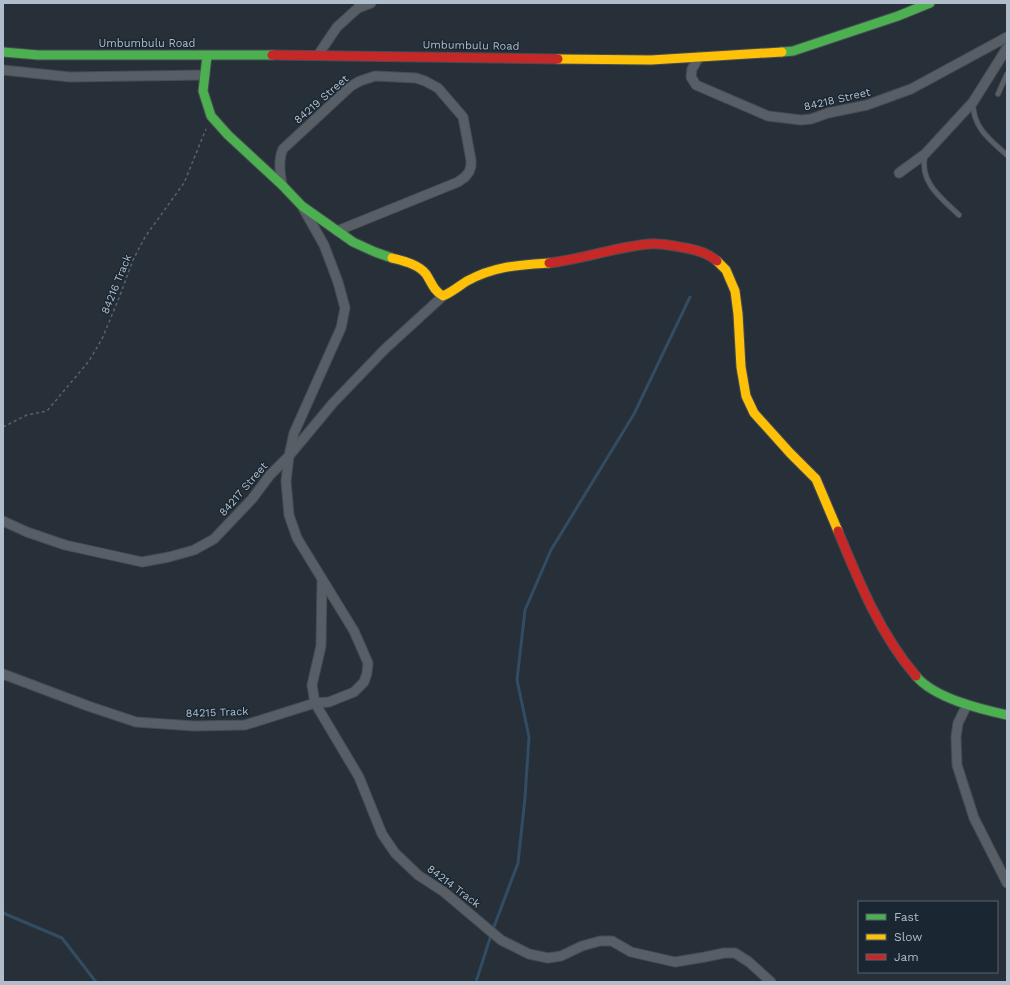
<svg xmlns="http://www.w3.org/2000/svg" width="1010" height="985" viewBox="0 0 1010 985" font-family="'Work Sans',sans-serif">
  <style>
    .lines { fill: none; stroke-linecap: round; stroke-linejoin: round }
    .stream { stroke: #324c63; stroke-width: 3 }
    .lane-casing { stroke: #464c52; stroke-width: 6 }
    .street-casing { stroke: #464c52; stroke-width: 11 }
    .fast-casing { stroke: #464c52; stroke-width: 11 }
    .slow-casing { stroke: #464c52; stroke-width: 11 }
    .jam-casing { stroke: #464c52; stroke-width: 11 }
    .path { stroke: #5a6369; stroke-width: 1.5; stroke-dasharray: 3 3; stroke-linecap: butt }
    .lane { stroke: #585e66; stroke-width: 4.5 }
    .street { stroke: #585e66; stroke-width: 9 }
    .fast { stroke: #4caf50; stroke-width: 9 }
    .slow { stroke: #ffc107; stroke-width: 9 }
    .jam { stroke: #c62828; stroke-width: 9 }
    .labels { text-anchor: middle; stroke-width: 3; stroke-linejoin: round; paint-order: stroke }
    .street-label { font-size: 11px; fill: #b0bdca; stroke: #1a2733 }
  </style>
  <rect width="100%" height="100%" fill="#273038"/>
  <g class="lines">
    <!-- stream -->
    <g class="stream">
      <path d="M3,913L62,938L96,982"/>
      <path d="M476,982L492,932L518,863L525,798L529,737L517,680L525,610L551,550L634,414L690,297"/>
    </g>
    <defs>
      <g id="lane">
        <path d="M998,94L1007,74"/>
        <path d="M973,103C973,128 990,140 1007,155"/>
        <path d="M925,156C919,182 942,199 959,215"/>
      </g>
      <g id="street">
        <path d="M358,8L371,3"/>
        <path d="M318,55L337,27L358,8L360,3"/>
        <path d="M699,57L692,69L691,77L696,85L768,116L801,120L811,119L828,113L867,105L911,89L1007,37"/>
        <path d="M3,70L70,77L205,75"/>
        <path d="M899,173L925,154L973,102L1007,48"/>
        <path d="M282,185C280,173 278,160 283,149L351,86L360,81L375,76L416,78L425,81L438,88L463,117L471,160V166L469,172L465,177L458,182L337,231"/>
        <path d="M3,521L27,532L65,545L142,562L169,557L194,550L214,539L252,499L270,475L289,456L333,403L385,349L443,296"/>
        <path d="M322,580L321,646L312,685L315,703L359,777L382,834L395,853L418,875L444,892L501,940L529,954L548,958L561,956L582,946L600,941H612L631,952L675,962L705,957L724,953H735L749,962L771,982"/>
        <path d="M3,674L88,706L136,722L194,726L245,725L315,703L329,702L354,692L364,682L367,673L368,663L354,631L297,538L289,515L286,481L289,456L294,433L341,328L345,308L338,282L324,245L303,208"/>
        <path d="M967,705L958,723L956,737L957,765L974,818L1007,883"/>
      </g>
      <g id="fast">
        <path d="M3,52L38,55H272"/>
        <path d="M782,52L793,51L898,16L930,3"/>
        <path d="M207,56L203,91L211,116L228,135L282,185L302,206L353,242L375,252L392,258"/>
        <path d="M916,676C934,698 980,709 1007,715"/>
      </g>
      <g id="slow">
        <path d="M558,59L651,60L782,52"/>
        <path d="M392,258C403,261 418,264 426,274C432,283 433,290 443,296C452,292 459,286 467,281C495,266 518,265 549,263"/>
        <path d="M717,261L726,270L735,291L738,314L741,367L746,396L754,413L790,453L816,479L838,531"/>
      </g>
      <g id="jam">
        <path d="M272,55L558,59"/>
        <path d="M549,263C583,259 615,247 649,244C661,243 674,246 686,248C697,250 708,253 717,261"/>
        <path d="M838,531C859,582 880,634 916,676"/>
      </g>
    </defs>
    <!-- lane casing -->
    <use href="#lane" class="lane-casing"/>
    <!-- street casing -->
    <use href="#street" class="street-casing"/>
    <!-- fast casing -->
    <use href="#fast" class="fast-casing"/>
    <!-- slow casing -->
    <use href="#slow" class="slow-casing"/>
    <!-- jam casing -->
    <use href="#jam" class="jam-casing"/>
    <!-- path -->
    <path class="path" d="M3,427L27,415L47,411L89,361L102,339L119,298L133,260L145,237L184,183L206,129"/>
    <!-- lane -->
    <use href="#lane" class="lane"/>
    <!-- street -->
    <use href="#street" class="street"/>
    <!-- fast -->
    <use href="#fast" class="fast"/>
    <!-- slow -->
    <use href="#slow" class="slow"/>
    <!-- jam -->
    <use href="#jam" class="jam"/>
  </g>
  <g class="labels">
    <!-- street labels -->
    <g class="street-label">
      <text x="147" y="47">Umbumbulu Road</text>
      <text transform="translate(471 45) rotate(1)" y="4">Umbumbulu Road</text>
      <text transform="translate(321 99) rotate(-41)" y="4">84219 Street</text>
      <text transform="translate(837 99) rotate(-13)" y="4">84218 Street</text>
      <text transform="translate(116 284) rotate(-68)" y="4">84216 Track</text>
      <text transform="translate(243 489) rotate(-49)" y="4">84217 Street</text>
      <text transform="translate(217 712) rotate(-2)" y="4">84215 Track</text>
      <text transform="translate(454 886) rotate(37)" y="4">84214 Track</text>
    </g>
  </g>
  <!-- border -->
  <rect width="1010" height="985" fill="none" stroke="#b0bdca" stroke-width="8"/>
  <!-- legend -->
  <rect x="858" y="901" width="140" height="72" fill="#1a2733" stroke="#56636f"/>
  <rect x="866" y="914" width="20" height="6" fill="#4caf50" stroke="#56636f"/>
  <text x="894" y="921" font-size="12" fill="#b0bdca">Fast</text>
  <rect x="866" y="934" width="20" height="6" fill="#ffc107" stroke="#56636f"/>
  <text x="894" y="941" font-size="12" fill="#b0bdca">Slow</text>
  <rect x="866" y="954" width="20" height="6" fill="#c62828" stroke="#56636f"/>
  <text x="894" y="961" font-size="12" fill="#b0bdca">Jam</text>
</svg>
